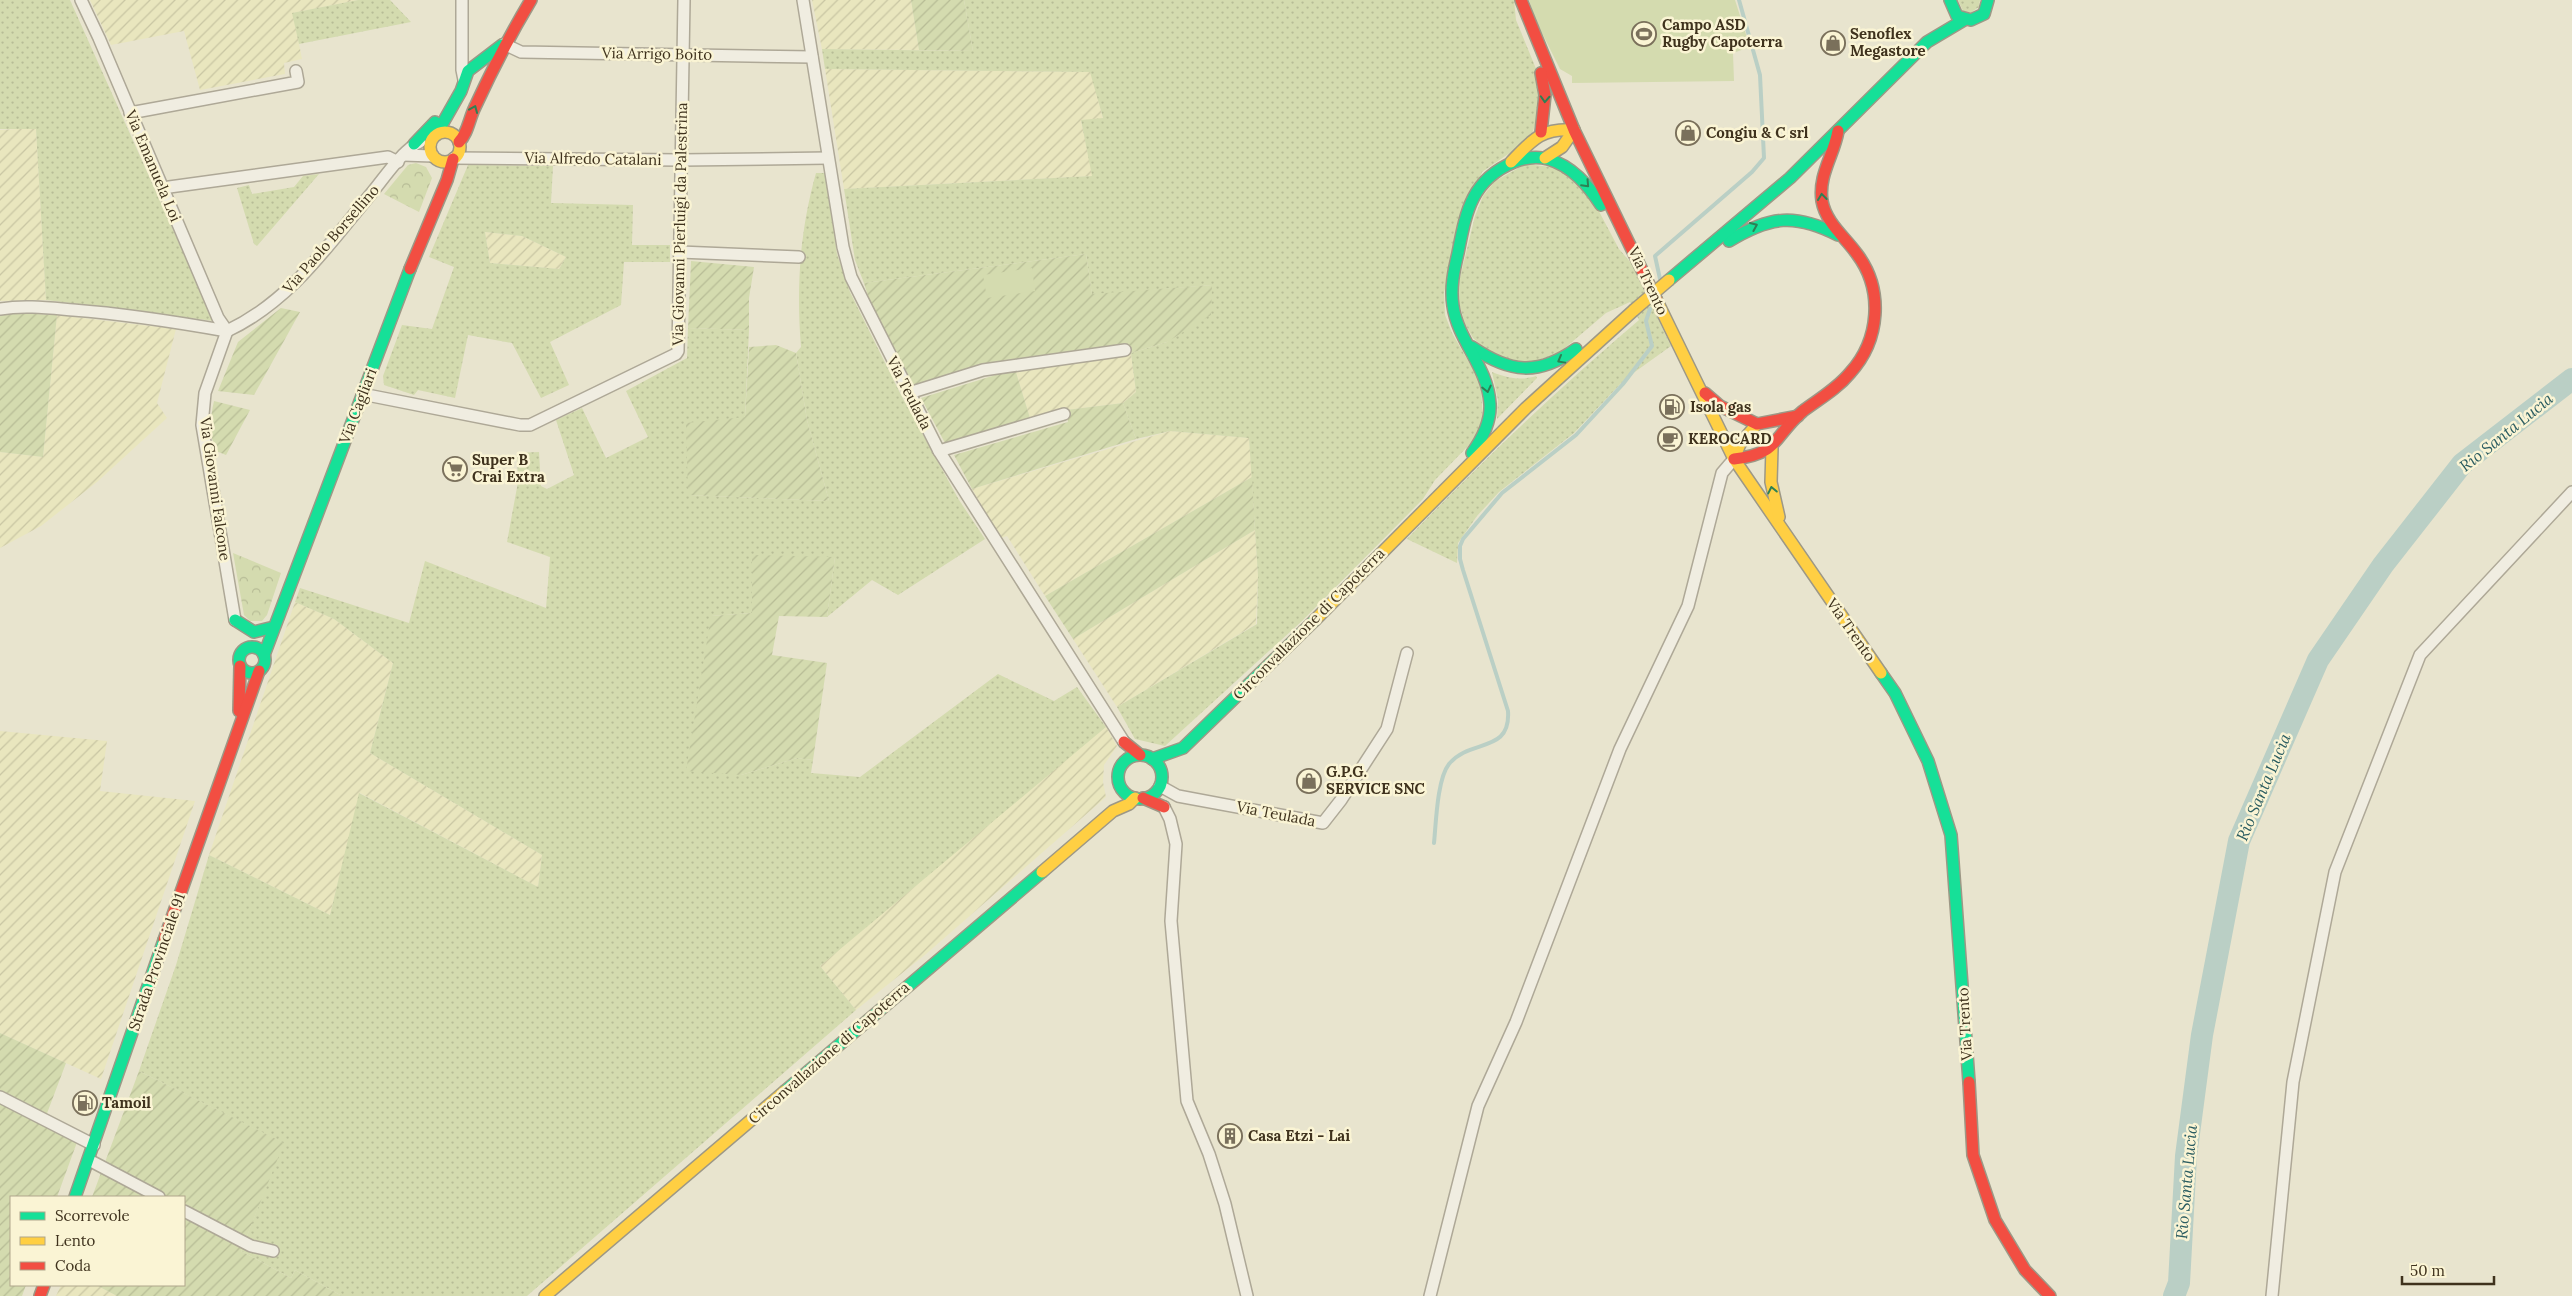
<svg xmlns="http://www.w3.org/2000/svg" width="2572" height="1296" viewBox="0 0 2572 1296" font-family="Lora,serif">
  <style>
    .farmland { fill: url(#farmland-furrows) }
    .grass { fill: url(#grass-dots); fill-rule: evenodd }
    .forest { fill: url(#forest-crowns) }
    .garden { fill: url(#garden-furrows) }
    .pitch { fill: #d4dbaf }
    .lines { fill: none; stroke-linecap: round; stroke-linejoin: round }
    .stream { stroke: #bacfc5; stroke-width: 4 }
    .river { stroke: #bacfc5; stroke-width: 22 }
    .street-casing { stroke: #aea897; stroke-width: 14 }
    .fast-casing { stroke: #9d9886; stroke-width: 14 }
    .slow-casing { stroke: #9d9886; stroke-width: 14 }
    .jam-casing { stroke: #9d9886; stroke-width: 14 }
    .street { stroke: #f0ede1; stroke-width: 11 }
    .fast { stroke: #16e098; stroke-width: 11 }
    .slow { stroke: #ffcf43; stroke-width: 11 }
    .jam { stroke: #f24e42; stroke-width: 11 }
    .slow-bridge-casing { stroke: #9d9886; stroke-width: 14; stroke-linecap: butt }
    .slow-bridge { stroke: #ffcf43; stroke-width: 11 }
    .oneway { stroke: #2d8054 }
    .labels { text-anchor: middle; stroke-width: 5; stroke-linejoin: round; paint-order: stroke }
    .poi-label { font-size: 15px; font-weight: bold; fill: #3f321d; stroke: #faf4d4; text-anchor: start }
    .street-label { font-size: 15px; fill: #3f321d; stroke: #faf4d4 }
    .water-label { font-size: 16px; font-style: italic; fill: #2a5c60; stroke: #faf4d4 }
  </style>
  <defs>
    <pattern id="farmland-furrows" width="10" height="10" patternUnits="userSpaceOnUse" patternTransform="scale(1.25)"><rect width="10" height="10" fill="#e9e6be"/><path d="M-1 1l2-2M0 10L10 0M9 11l2-2" fill="none" stroke="#c9c6a3"/></pattern>
    <pattern id="grass-dots" width="8" height="8" patternUnits="userSpaceOnUse" patternTransform="scale(1.25)"><rect width="8" height="8" fill="#d4dbaf"/><path d="M2 2h.1M6 6h.1" fill="none" stroke="#b7bc96" stroke-width="1.8" stroke-linecap="round"/></pattern>
    <pattern id="forest-crowns" width="20" height="18" patternUnits="userSpaceOnUse" patternTransform="scale(1.25)"><rect width="20" height="18" fill="#d4dbaf"/><path d="M2 6a3 3 0 1 1 6 0M12 15a3 3 0 1 1 6 0" fill="none" stroke="#b7bc96"/></pattern>
    <pattern id="garden-furrows" width="10" height="10" patternUnits="userSpaceOnUse" patternTransform="scale(1.25)"><rect width="10" height="10" fill="#d4dbaf"/><path d="M-1 1l2-2M0 10L10 0M9 11l2-2" fill="none" stroke="#b7bc96"/></pattern>
  </defs>
  <rect width="100%" height="100%" fill="#e8e4ce"/>
  <!-- farmland -->
  <g class="farmland">
    <path d="M90,0H358L293,13L302,59L284,63L285,74L200,90L184,31L111,45Z"/>
    <path d="M812,0H911L919,50L822,49Z"/>
    <path d="M825,69L1091,72L1103,119L1081,121L1093,176L844,189Z"/>
    <path d="M36,128L46,300L0,301V130Z"/>
    <path d="M485,232L522,236L566,257L559,269L490,263Z"/>
    <path d="M57,315L176,329L157,403L167,418L97,482L41,526L0,548V452L43,457Z"/>
    <path d="M1131,353L1136,392L1123,403L1066,410L1030,418L1015,369Z"/>
    <path d="M1170,431L1249,438L1252,477L1045,596L1007,536L1001,538L972,489Z"/>
    <path d="M1255,530L1258,576L1256,624L1117,707L1073,639Z"/>
    <path d="M295,602L334,619L393,663L370,753L542,855L538,887L360,793L330,915L209,855Z"/>
    <path d="M1106,727L1117,746L1104,765L1103,782L1106,797L926,954L856,1010L820,966L971,829Z"/>
    <path d="M0,731L107,741L100,791L195,801L101,1079L0,1033Z"/>
    <path d="M61,1285H96L117,1296H56Z"/>
  </g>
  <!-- grass -->
  <g class="grass">
    <path d="M0,0H70L214,321L46,300L36,129H0Z"/>
    <path d="M358,0H390L411,22L299,44L292,13Z"/>
    <path d="M964,0H1514L1516,20L1539,76L1541,106L1533,131L1517,148L1482,172L1444,292L1445,315L1452,333L1481,383L1483,422L1471,443L1435,480L1423,499L1302,621L1165,746L1135,739L1117,707L1257,624L1258,576L1249,438L1170,431L1136,439L1123,403L1136,392L1131,353L1167,342L1212,285L1092,295L1086,254L864,283L855,260L844,189L1092,176L1081,120L1103,118L1090,72L825,69L822,49L973,51Z"/>
    <path d="M1958,0H1980L1979,7L1970,13L1963,11Z"/>
    <path d="M1526,164L1559,168L1594,202L1619,249L1631,263L1671,346L1625,379L1574,433L1499,492L1477,516L1458,543L1457,563L1407,539C1481,462 1558,389 1639,320L1630,302L1606,313L1559,353L1524,365L1492,355L1473,338L1465,324L1458,299L1459,282L1475,216L1483,196L1495,181Z"/>
    <path d="M468,165L553,166L551,203L633,205L632,245H670V262H624L621,305L550,342L569,385L541,398L512,343L468,335L455,398L418,390L414,395L384,385L383,376L402,325L432,329L454,267L429,257ZM485,232L522,236L566,257L559,269L490,263Z"/>
    <path d="M816,173H826L837,254L850,292L901,395L959,500L985,539L898,595L872,580L827,617L835,557L752,613L711,616L741,775L797,758L813,760L811,773L860,777L998,674L1054,701L1077,687L1106,727L820,966L856,1010L527,1296H342L295,1270L291,1278L241,1251L283,1143L139,1071L176,965L209,855L330,915L359,793L538,887L542,855L370,753L393,663L334,619L295,602L300,588L409,623L425,561L546,608L550,557L507,542L518,482L517,453L539,452L541,486L547,489L574,475L556,420L582,408L606,458L648,437L626,391L687,358L688,328L749,330L745,417L689,495L829,501L807,420L796,353L801,347C796,287 800,230 816,173Z"/>
    <path d="M319,174L257,246L254,244L237,188L249,185L252,194L294,187L303,176Z"/>
    <path d="M1492,372C1508,378 1520,381 1536,376L1537,378L1497,419L1498,400Z"/>
  </g>
  <!-- forest -->
  <g class="forest">
    <path d="M416,163L426,167L432,178L419,212L384,194L408,165Z"/>
    <path d="M233,553L281,573L267,615L262,621H250L244,615Z"/>
  </g>
  <!-- garden -->
  <g class="garden">
    <path d="M911,0H964L973,51L919,50Z"/>
    <path d="M1086,254L1092,294L1212,285L1211,315L1167,342L1131,353L1129,345L995,363L914,386L871,306L864,283Z"/>
    <path d="M691,261L754,267L749,298V330L688,328Z"/>
    <path d="M281,308L300,312L254,395L218,391L238,342Z"/>
    <path d="M14,313L57,315L43,457L0,452V315Z"/>
    <path d="M776,345L796,353L807,420L829,501L688,495L686,423L745,417L749,347Z"/>
    <path d="M1015,369L1030,418L945,443L921,398Z"/>
    <path d="M214,401L250,410L226,455L216,451C209,435 210,418 214,401Z"/>
    <path d="M1123,403L1136,439L972,489L954,455L1068,422L1066,410Z"/>
    <path d="M1252,477L1255,530L1073,639L1045,596Z"/>
    <path d="M752,555L835,557L827,617L779,616L772,655L827,663L813,760L797,758L741,775L686,771L711,616L752,613Z"/>
    <path d="M0,1033L66,1063L46,1116L80,1134L57,1197H11V1285H26L22,1296H0Z"/>
    <path d="M139,1071L284,1143L241,1251L291,1278L295,1270L342,1296H117L96,1285H184V1197H92Z"/>
  </g>
  <!-- pitch -->
  <g class="pitch">
    <path d="M1529,0H1735L1750,47L1733,53L1734,81L1572,83V76L1560,69L1536,21Z"/>
    <path d="M1032,268L1035,291L987,298L983,275Z"/>
  </g>
  <g class="lines">
    <!-- stream -->
    <g class="stream">
      <path d="M1660,279L1655,256L1752,172L1764,158L1760,75L1739,0"/>
      <path d="M1434,843C1436,824 1437,779 1449,764C1470,738 1511,754 1508,711L1463,570L1460,559V546L1463,539L1502,493L1576,435L1623,384L1652,346L1646,321L1650,309"/>
    </g>
    <!-- river -->
    <path class="river" d="M2174,1296L2179,1283L2186,1156L2202,1035L2239,841L2318,660L2383,565L2462,464L2572,379"/>
    <defs>
      <g id="street">
        <path d="M81,0L99,38L218,318L227,331"/>
        <path d="M462,0V70L464,80"/>
        <path d="M803,0L843,247L851,277L939,451L1124,742"/>
        <path d="M504,44L521,52L812,57"/>
        <path d="M130,113L298,82L296,71"/>
        <path d="M403,155L433,156"/>
        <path d="M454,158L682,160L828,158"/>
        <path d="M162,188L388,157L398,162"/>
        <path d="M680,252L799,257"/>
        <path d="M0,309C24,305 49,308 73,310C125,314 176,322 227,331"/>
        <path d="M227,331L205,393L202,425L235,620"/>
        <path d="M227,331C289,302 327,247 370,195C382,181 403,149 420,142"/>
        <path d="M909,393L983,370L1125,350"/>
        <path d="M362,394L520,425H530L676,354L678,351L684,0"/>
        <path d="M939,451L1064,414"/>
        <path d="M1160,786L1178,796L1323,823L1341,800L1387,729L1407,653"/>
        <path d="M1164,807L1170,819L1176,844L1171,921L1187,1101L1209,1154L1225,1204L1247,1296"/>
        <path d="M0,1097L94,1145"/>
        <path d="M89,1160L159,1197"/>
        <path d="M184,1211L251,1246L273,1251"/>
        <path d="M1430,1296L1478,1106L1516,1022L1620,749L1688,606L1722,473L1734,459"/>
        <path d="M2272,1296L2293,1082L2335,872L2420,655L2572,492"/>
      </g>
      <g id="fast">
        <path d="M1950,0L1957,16L1971,20L1984,14L1988,0"/>
        <path d="M436,135L461,91L468,71L502,45"/>
        <path d="M414,144L435,122"/>
        <path d="M1729,241C1770,216 1795,213 1838,235"/>
        <path d="M1669,280L1790,178L1927,42L1964,20"/>
        <path d="M1472,347C1510,373 1538,376 1576,349"/>
        <path d="M1472,453C1482,439 1491,422 1490,404C1488,367 1458,341 1453,306C1450,288 1454,270 1458,253C1466,212 1471,180 1514,162C1524,158 1537,156 1548,159C1572,166 1588,185 1601,205"/>
        <path d="M235,620L254,632L270,628"/>
        <circle cx="252" cy="660" r="13"/>
        <path d="M264,655L410,269"/>
        <path d="M1881,673L1895,693L1928,761L1951,835L1969,1082"/>
        <circle cx="1140" cy="777" r="22"/>
        <path d="M1152,759L1183,748L1315,620"/>
        <path d="M785,1091L1042,872"/>
        <path d="M75,1197L164,940"/>
      </g>
      <g id="slow">
        <circle cx="445" cy="147" r="15"/>
        <path d="M1545,158L1562,147L1574,130"/>
        <path d="M1511,162C1532,140 1541,128 1574,130"/>
        <path d="M1656,299L1734,459L1881,673"/>
        <path d="M1772,448L1771,482L1779,517"/>
        <path d="M1734,459L1740,444L1757,424"/>
        <path d="M1315,620L1526,408L1634,310"/>
        <path d="M1042,872L1113,811L1129,804L1135,798"/>
        <path d="M545,1296L785,1091"/>
      </g>
      <g id="jam">
        <path d="M1521,0L1574,130L1656,299"/>
        <path d="M1541,73L1545,95L1541,132"/>
        <path d="M459,142C468,133 469,119 475,107C492,70 510,35 531,0"/>
        <path d="M410,269L447,180L453,159"/>
        <path d="M1705,393L1720,406L1757,424L1798,416"/>
        <path d="M1734,459C1780,454 1773,436 1803,411C1819,399 1837,389 1850,373C1880,340 1884,290 1857,254C1845,237 1826,223 1822,201C1818,175 1834,155 1838,131"/>
        <path d="M239,711L240,666"/>
        <path d="M1124,742L1140,755"/>
        <path d="M1143,798L1164,807"/>
        <path d="M164,940L259,671"/>
        <path d="M1969,1082L1973,1155L1995,1220L2025,1270L2050,1296"/>
        <path d="M40,1296L44,1285"/>
      </g>
    </defs>
    <!-- street casing -->
    <use href="#street" class="street-casing"/>
    <!-- fast casing -->
    <use href="#fast" class="fast-casing"/>
    <!-- slow casing -->
    <use href="#slow" class="slow-casing"/>
    <!-- jam casing -->
    <use href="#jam" class="jam-casing"/>
    <!-- street -->
    <use href="#street" class="street"/>
    <!-- fast -->
    <use href="#fast" class="fast"/>
    <!-- slow -->
    <use href="#slow" class="slow"/>
    <!-- jam -->
    <use href="#jam" class="jam"/>
    <defs>
      <path id="slow-bridge" d="M1634,310L1669,280"/>
    </defs>
    <!-- slow-bridge casing -->
    <use href="#slow-bridge" class="slow-bridge-casing"/>
    <!-- slow-bridge -->
    <use href="#slow-bridge" class="slow-bridge"/>
  </g>
  <!-- one-way arrows -->
  <defs><path id="oneway-chevron" d="M-2-3.5L2.5 0L-2 3.5" fill="none" stroke-width="1.6" stroke-linecap="round" stroke-linejoin="round" transform="scale(1.25)"/></defs>
  <g class="oneway">
    <use href="#oneway-chevron" transform="translate(1545 99) rotate(93)"/>
    <use href="#oneway-chevron" transform="translate(474 109) rotate(-67)"/>
    <use href="#oneway-chevron" transform="translate(1586 184) rotate(47)"/>
    <use href="#oneway-chevron" transform="translate(1822 197) rotate(-97)"/>
    <use href="#oneway-chevron" transform="translate(1754 226) rotate(-23)"/>
    <use href="#oneway-chevron" transform="translate(1561 360) rotate(151)"/>
    <use href="#oneway-chevron" transform="translate(1487 389) rotate(77)"/>
    <use href="#oneway-chevron" transform="translate(1772 490) rotate(-102)"/>
  </g>
  <!-- icons -->
  <defs>
    <symbol id="stadium-ring" viewBox="-11 -11 22 22"><circle r="9.5" fill="#faf4d4" stroke="#7a705b" stroke-width="1.5"/><path d="M0-5a6.5 5 0 1 0 0 10a6.5 5 0 1 0 0-10ZM-3.5-1.8h7v3.6h-7Z" fill="#7a705b"/></symbol>
    <symbol id="shop-ring" viewBox="-11 -11 22 22"><circle r="9.5" fill="#faf4d4" stroke="#7a705b" stroke-width="1.5"/><path d="M-5-2.5h2.3a2.7 3.5 0 0 1 5.4 0H5L5.5 6h-11ZM-1.5-2.5h3a1.5 2.3 0 0 0-3 0Z" fill="#7a705b"/></symbol>
    <symbol id="fuel-ring" viewBox="-11 -11 22 22"><circle r="9.5" fill="#faf4d4" stroke="#7a705b" stroke-width="1.5"/><path d="M-5.5-6h7V0h2V4h1.3V-2.5L3-4.5l.8-.8L6-3V5H2.5V1h-1V6h-7ZM-4.2-4.7v3.2H.2V-4.7Z" fill="#7a705b"/></symbol>
    <symbol id="cafe-ring" viewBox="-11 -11 22 22"><circle r="9.5" fill="#faf4d4" stroke="#7a705b" stroke-width="1.5"/><path d="M-5.5-4.5H6V0H3Q3 3.5 0 3.5H-2.5Q-5.5 3.5-5.5 0ZM3-3.2v2h1.7v-2ZM-6 4.5H4V6H-6Z" fill="#7a705b"/></symbol>
    <symbol id="supermarket-ring" viewBox="-11 -11 22 22"><circle r="9.5" fill="#faf4d4" stroke="#7a705b" stroke-width="1.5"/><path d="M-6-5.5h2.5l.6 2H6L4.5 2H-2.5L-4.4-4H-6ZM-1.5 3.2a1.3 1.3 0 1 0 .1 0ZM3 3.2a1.3 1.3 0 1 0 .1 0Z" fill="#7a705b"/></symbol>
    <symbol id="building-ring" viewBox="-11 -11 22 22"><circle r="9.5" fill="#faf4d4" stroke="#7a705b" stroke-width="1.5"/><path d="M-4-6H4V6H1V3H-1V6H-4ZM-2.5-4.3h1.7v1.8h-1.7ZM.8-4.3h1.7v1.8H.8ZM-2.5-1h1.7V.8h-1.7ZM.8-1h1.7V.8H.8Z" fill="#7a705b"/></symbol>
  </defs>
  <g fill-rule="evenodd">
    <use href="#stadium-ring" x="1630" y="20" width="28" height="28"/>
    <use href="#shop-ring" x="1819" y="29" width="28" height="28"/>
    <use href="#shop-ring" x="1674" y="119" width="28" height="28"/>
    <use href="#fuel-ring" x="1658" y="393" width="28" height="28"/>
    <use href="#cafe-ring" x="1656" y="425" width="28" height="28"/>
    <use href="#supermarket-ring" x="441" y="455" width="28" height="28"/>
    <use href="#shop-ring" x="1295" y="767" width="28" height="28"/>
    <use href="#fuel-ring" x="71" y="1089" width="28" height="28"/>
    <use href="#building-ring" x="1216" y="1122" width="28" height="28"/>
  </g>
  <g class="labels">
    <!-- poi labels -->
    <g class="poi-label">
      <text x="1662" y="30">Campo ASD<tspan x="1662" dy="17">Rugby Capoterra</tspan></text>
      <text x="1850" y="39">Senoflex<tspan x="1850" dy="17">Megastore</tspan></text>
      <text x="1706" y="138">Congiu &amp; C srl</text>
      <text x="1690" y="412">Isola gas</text>
      <text x="1688" y="444">KEROCARD</text>
      <text x="472" y="465">Super B<tspan x="472" dy="17">Crai Extra</tspan></text>
      <text x="1326" y="777">G.P.G.<tspan x="1326" dy="17">SERVICE SNC</tspan></text>
      <text x="102" y="1108">Tamoil</text>
      <text x="1248" y="1141">Casa Etzi - Lai</text>
    </g>
    <!-- street labels -->
    <g class="street-label">
      <text transform="translate(657 54) rotate(1)" y="5">Via Arrigo Boito</text>
      <text transform="translate(593 159) rotate(1)" y="5">Via Alfredo Catalani</text>
      <text transform="translate(153 166) rotate(67)" y="5">Via Emanuela Loi</text>
      <text transform="translate(680 224) rotate(-89)" y="5">Via Giovanni Pierluigi da Palestrina</text>
      <text transform="translate(331 239) rotate(-49)" y="5">Via Paolo Borsellino</text>
      <text transform="translate(1648 281) rotate(65)" y="5">Via Trento</text>
      <text transform="translate(909 393) rotate(63)" y="5">Via Teulada</text>
      <text transform="translate(358 406) rotate(-69)" y="5">Via Cagliari</text>
      <text transform="translate(215 489) rotate(82)" y="5">Via Giovanni Falcone</text>
      <text transform="translate(1309 624) rotate(-45)" y="5">Circonvallazione di Capoterra</text>
      <text transform="translate(1851 630) rotate(55)" y="5">Via Trento</text>
      <text transform="translate(1276 814) rotate(11)" y="5">Via Teulada</text>
      <text transform="translate(157 962) rotate(-71)" y="5">Strada Provinciale 91</text>
      <text transform="translate(1965 1024) rotate(-93)" y="5">Via Trento</text>
      <text transform="translate(829 1053) rotate(-41)" y="5">Circonvallazione di Capoterra</text>
    </g>
    <!-- water labels -->
    <g class="water-label">
      <text transform="translate(2506 432) rotate(-39)" y="6">Rio Santa Lucia</text>
      <text transform="translate(2263 787) rotate(-67)" y="6">Rio Santa Lucia</text>
      <text transform="translate(2186 1182) rotate(-85)" y="6">Rio Santa Lucia</text>
    </g>
  </g>
  <!-- legend -->
  <rect x="10" y="1196" width="175" height="90" fill="#faf4d4" stroke="#afa68b"/>
  <rect x="20" y="1212" width="25" height="8" fill="#16e098" stroke="#afa68b"/>
  <text x="55" y="1221" font-size="15" fill="#3f321d">Scorrevole</text>
  <rect x="20" y="1237" width="25" height="8" fill="#ffcf43" stroke="#afa68b"/>
  <text x="55" y="1246" font-size="15" fill="#3f321d">Lento</text>
  <rect x="20" y="1262" width="25" height="8" fill="#f24e42" stroke="#afa68b"/>
  <text x="55" y="1271" font-size="15" fill="#3f321d">Coda</text>
  <!-- scale -->
  <path d="M2402 1276v8h92v-8" fill="none" stroke="#3f321d" stroke-width="2.5"/>
  <text x="2410" y="1276" font-size="15" fill="#3f321d" stroke="#faf4d4" stroke-width="4" paint-order="stroke">50 m</text>
</svg>
